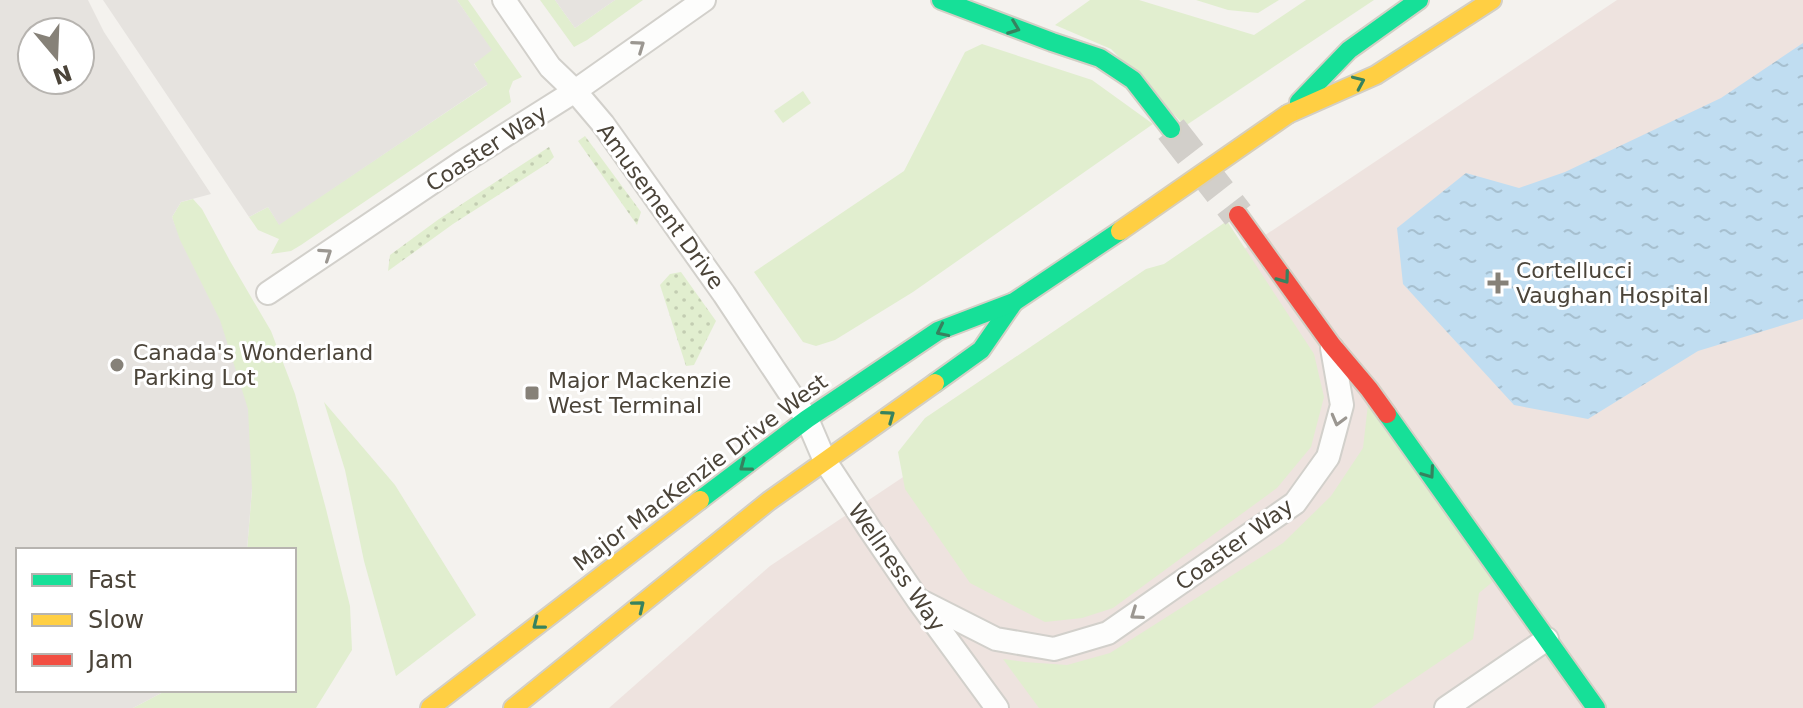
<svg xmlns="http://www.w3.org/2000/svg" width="1803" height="708" viewBox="0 0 1803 708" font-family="'DejaVu Sans',sans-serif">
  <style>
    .medical { fill: #eee3df }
    .grass { fill: #e1eecf }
    .garden { fill: url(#garden-dots) }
    .parking { fill: #e6e3df; fill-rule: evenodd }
    .water { fill: url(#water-ripples) }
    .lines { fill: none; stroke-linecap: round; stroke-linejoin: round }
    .secondary-tunnel { stroke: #d2cfca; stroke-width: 32; stroke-dasharray: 32 16; stroke-linecap: butt }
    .street-casing { stroke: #d2d0cb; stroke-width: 26 }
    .fast-casing { stroke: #d3cfc5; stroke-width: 22 }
    .slow-casing { stroke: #d3cfc5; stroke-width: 22 }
    .jam-casing { stroke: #d3cfc5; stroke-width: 22 }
    .street { stroke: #fdfdfc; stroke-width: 22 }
    .fast { stroke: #16e098; stroke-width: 18 }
    .slow { stroke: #ffcf43; stroke-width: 18 }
    .jam { stroke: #f24e42; stroke-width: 18 }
    .slow-bridge-casing { stroke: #d6cebb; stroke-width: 22; stroke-linecap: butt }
    .slow-bridge { stroke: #ffcf43; stroke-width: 18 }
    .oneway { stroke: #36825f }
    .oneway2 { stroke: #9b9791 }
    .poi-dot { fill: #868178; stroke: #fff; stroke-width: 3 }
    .labels { text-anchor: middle; stroke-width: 6; stroke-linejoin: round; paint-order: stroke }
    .street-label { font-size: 22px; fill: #4b4439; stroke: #fff }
    .poi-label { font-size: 22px; fill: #4b4439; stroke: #fff; text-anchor: start }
  </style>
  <defs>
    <pattern id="garden-dots" width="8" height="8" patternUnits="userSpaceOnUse" patternTransform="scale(2)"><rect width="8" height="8" fill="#e1eecf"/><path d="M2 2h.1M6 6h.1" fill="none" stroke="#c3cdb2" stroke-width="1.8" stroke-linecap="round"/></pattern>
    <pattern id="water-ripples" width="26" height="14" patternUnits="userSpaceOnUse" patternTransform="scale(2)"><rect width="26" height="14" fill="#c0ddf1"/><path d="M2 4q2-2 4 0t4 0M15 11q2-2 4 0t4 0" fill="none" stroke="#a6bfcf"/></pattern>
  </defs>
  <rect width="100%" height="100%" fill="#f4f2ee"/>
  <!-- medical -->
  <path class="medical" d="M1617,0H1803V708H609L770,566Z"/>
  <!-- grass -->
  <g class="grass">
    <path d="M457,0H468L522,77L513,81L509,91L511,102L301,245L291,251L271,254L279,239L258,230L249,217L268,207L279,224L487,85L474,63L491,50Z"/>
    <path d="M540,0H555L575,28L615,0H643L587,40L574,47Z"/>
    <path d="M1090,0H1139L1254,35L1306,0H1374L1185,126L1111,49L1055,25Z"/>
    <path d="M1196,0H1279L1258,13L1228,10Z"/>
    <path d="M982,44L1092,80L1153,124L913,292L835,340L816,346L803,342L754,272L904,171L965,52Z"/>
    <path d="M803,91L811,103L783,123L774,111Z"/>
    <path d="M193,199L202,209L230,261L271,331L295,394L326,509L350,606L352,650L316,708H133L167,690H294V550H247L252,489L172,217L181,202Z"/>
    <path d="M1227,221L1314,354L1324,397L1311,447L1277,488L1113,608L1082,618L1045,622L970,583L905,489L898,452L925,418L1146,269L1164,264Z"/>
    <path d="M324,402L395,485L476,615L396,676L364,561L345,470Z"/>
    <path d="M1368,404L1495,580L1479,593L1473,639L1371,708H1039L1003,659L1025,662L1067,665L1110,653L1283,543L1331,496L1363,448Z"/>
  </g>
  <!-- garden -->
  <g class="garden">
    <path d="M585,136L641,212L637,225L578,141Z"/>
    <path d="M549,147L554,157L548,163L453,224L388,271L390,255L439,219Z"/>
    <path d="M681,272L716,321L694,365L686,366L660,285L670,274Z"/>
  </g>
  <!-- parking -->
  <g class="parking">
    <path d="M0,0H88L104,32L211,194L181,202L172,217L180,240L220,320L248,409L252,489L247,550H18V690H167L133,708H0ZM80,32V80H32V32Z"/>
    <path d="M103,0H457L492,50L474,64L488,84L279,225L268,207L249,217Z"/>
    <path d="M555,0H615L575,28Z"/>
  </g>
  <!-- water -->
  <path class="water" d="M1803,43V319L1698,351L1588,419L1514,405L1403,284L1397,228L1466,173L1519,188L1565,172L1721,98Z"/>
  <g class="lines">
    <!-- secondary-tunnel -->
    <path class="secondary-tunnel" d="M1171,129L1238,215"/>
    <defs>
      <g id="street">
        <path d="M504,0L550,67L575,91L603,124L724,294L807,419L825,461L869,528L918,600L997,708"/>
        <path d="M268,293L461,163L575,91L704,0"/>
        <path d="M923,602L996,639L1054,649L1108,633L1295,503L1328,457L1342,405L1332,348"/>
        <path d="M1446,708L1547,639"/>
      </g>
      <g id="fast">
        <path d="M941,0L1052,42L1100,58L1133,80L1171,129"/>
        <path d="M1299,102L1349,50L1419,0"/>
        <path d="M935,383L981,350L1014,302"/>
        <path d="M1387,414L1596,708"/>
        <path d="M700,500L807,419L938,331L1014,302L1120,231"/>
      </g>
      <g id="slow">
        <path d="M1288,114L1376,75L1492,0"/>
        <path d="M430,708L700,500"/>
        <path d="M513,708L769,501L935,383"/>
      </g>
      <path id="jam" d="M1238,215L1331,344L1369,389L1387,414"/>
    </defs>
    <!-- street casing -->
    <use href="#street" class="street-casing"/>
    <!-- fast casing -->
    <use href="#fast" class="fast-casing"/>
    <!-- slow casing -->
    <use href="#slow" class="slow-casing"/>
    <!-- jam casing -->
    <use href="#jam" class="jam-casing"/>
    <!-- street -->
    <use href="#street" class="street"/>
    <!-- fast -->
    <use href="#fast" class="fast"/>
    <!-- slow -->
    <use href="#slow" class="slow"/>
    <!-- jam -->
    <use href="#jam" class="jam"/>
    <defs>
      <path id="slow-bridge" d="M1120,231L1288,114"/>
    </defs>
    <!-- slow-bridge casing -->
    <use href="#slow-bridge" class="slow-bridge-casing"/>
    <!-- slow-bridge -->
    <use href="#slow-bridge" class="slow-bridge"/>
  </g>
  <!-- one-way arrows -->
  <defs><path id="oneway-chevron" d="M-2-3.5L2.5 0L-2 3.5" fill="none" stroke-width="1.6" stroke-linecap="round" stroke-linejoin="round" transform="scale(2)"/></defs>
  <g class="oneway">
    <use href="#oneway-chevron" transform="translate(1014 28) rotate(21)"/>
    <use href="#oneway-chevron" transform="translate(1359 82) rotate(-24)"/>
    <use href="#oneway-chevron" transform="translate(1284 278) rotate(54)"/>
    <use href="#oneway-chevron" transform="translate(942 331) rotate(154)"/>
    <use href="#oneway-chevron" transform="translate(889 416) rotate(-36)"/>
    <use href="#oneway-chevron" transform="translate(745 466) rotate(143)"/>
    <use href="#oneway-chevron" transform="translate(1429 473) rotate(55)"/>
    <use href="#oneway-chevron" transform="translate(639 606) rotate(-39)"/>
    <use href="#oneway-chevron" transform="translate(538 624) rotate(142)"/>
  </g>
  <g class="oneway2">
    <use href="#oneway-chevron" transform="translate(639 46) rotate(-35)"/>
    <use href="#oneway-chevron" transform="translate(326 254) rotate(-34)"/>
    <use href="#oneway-chevron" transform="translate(1338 420) rotate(105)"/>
    <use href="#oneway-chevron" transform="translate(1136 614) rotate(145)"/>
  </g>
  <!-- markers -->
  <g class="poi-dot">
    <path d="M1494 271h8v8h8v8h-8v8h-8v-8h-8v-8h8z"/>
    <circle cx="117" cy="365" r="8"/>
    <rect x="524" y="385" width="16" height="16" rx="4"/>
  </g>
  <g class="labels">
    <!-- street labels -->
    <g class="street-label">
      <text transform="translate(486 148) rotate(-33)" y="8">Coaster Way</text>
      <text transform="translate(661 206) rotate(54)" y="8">Amusement Drive</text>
      <text transform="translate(700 472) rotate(-37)" y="8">Major MacKenzie Drive West</text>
      <text transform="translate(1234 544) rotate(-36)" y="8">Coaster Way</text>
      <text transform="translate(897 567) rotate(55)" y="8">Wellness Way</text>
    </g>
    <!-- poi labels -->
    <g class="poi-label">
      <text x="1516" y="278">Cortellucci<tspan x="1516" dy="25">Vaughan Hospital</tspan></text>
      <text x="133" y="360">Canada's Wonderland<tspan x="133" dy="25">Parking Lot</tspan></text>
      <text x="548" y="388">Major Mackenzie<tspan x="548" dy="25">West Terminal</tspan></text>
    </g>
  </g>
  <!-- legend -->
  <rect x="16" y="548" width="280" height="144" fill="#ffffff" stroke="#b7b4b0" stroke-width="2"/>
  <rect x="32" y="574" width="40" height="12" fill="#16e098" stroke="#b7b4b0" stroke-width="2"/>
  <text x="88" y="588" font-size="24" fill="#4b4439">Fast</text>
  <rect x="32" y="614" width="40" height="12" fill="#ffcf43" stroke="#b7b4b0" stroke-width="2"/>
  <text x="88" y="628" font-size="24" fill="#4b4439">Slow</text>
  <rect x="32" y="654" width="40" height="12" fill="#f24e42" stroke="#b7b4b0" stroke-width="2"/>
  <text x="88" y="668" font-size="24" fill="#4b4439">Jam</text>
  <!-- north arrow -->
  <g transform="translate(56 56) rotate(161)"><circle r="38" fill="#ffffff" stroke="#b7b4b0" stroke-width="2"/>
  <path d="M0-6L14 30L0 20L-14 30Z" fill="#868178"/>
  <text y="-12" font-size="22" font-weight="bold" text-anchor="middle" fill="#4b4439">N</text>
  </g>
</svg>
